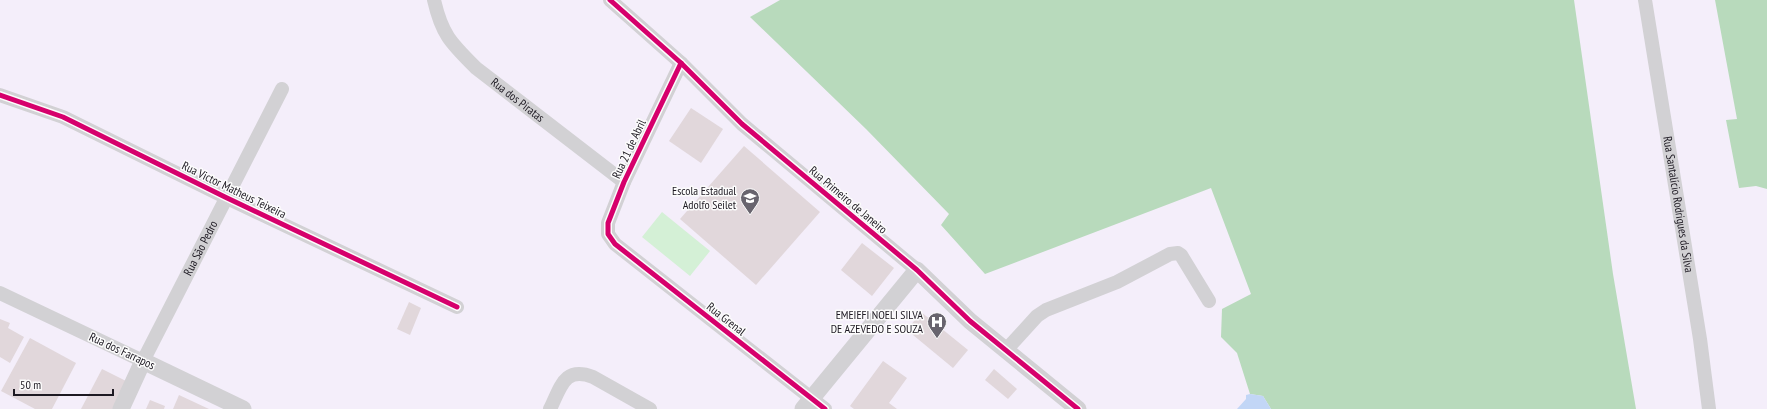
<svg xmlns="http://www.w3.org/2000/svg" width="1767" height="409" viewBox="0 0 1767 409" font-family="'PT Sans Narrow',sans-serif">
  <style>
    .green { fill: #d4f0d6 }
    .forest { fill: #b8dabc }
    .water { fill: #c2d6f6 }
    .building { fill: #e1d7db }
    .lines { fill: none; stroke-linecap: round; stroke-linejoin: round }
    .minor { stroke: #d2d1d4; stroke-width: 14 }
    .tertiary { stroke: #d2d1d4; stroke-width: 17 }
    .cycleway-casing { stroke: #fcfcfc; stroke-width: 8 }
    .cycleway { stroke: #d6006c; stroke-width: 5 }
    .labels { text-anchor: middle; stroke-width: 3; stroke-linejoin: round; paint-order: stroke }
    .street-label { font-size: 12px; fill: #1d1922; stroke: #fcfcfc }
    .poi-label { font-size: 12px; fill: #1d1922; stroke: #fcfcfc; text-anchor: end }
  </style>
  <rect width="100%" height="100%" fill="#f4eefa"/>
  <!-- green -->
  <path class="green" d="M662,212L710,251L690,276L642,237Z"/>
  <!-- forest -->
  <g class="forest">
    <path d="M780,0H1574L1613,274L1636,409H1271L1263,396L1250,394L1237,353L1221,337L1222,309L1251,294L1211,188L985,274L941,225L949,214L866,129L750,17Z"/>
    <path d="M1715,0H1767V189L1756,186L1739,188L1726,120L1737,119Z"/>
  </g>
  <!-- water -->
  <path class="water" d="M1250,394L1263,396L1271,409H1237L1246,399V395Z"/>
  <!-- building -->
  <g class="building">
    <path d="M691,108L723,129L701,163L669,141Z"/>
    <path d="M744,146L820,212L756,285L680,219Z"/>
    <path d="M862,243L894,268L872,296L841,270Z"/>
    <path d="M409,302L421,308L410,335L397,329Z"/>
    <path d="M921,312L968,350L953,368L907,330Z"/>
    <path d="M0,319L10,323L8,328L24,337L10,363L0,357Z"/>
    <path d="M30,338L76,363L52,409H35L1,391Z"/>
    <path d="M883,361L907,378L889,403L897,409H854L850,406Z"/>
    <path d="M102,369L130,383L116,409H81Z"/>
    <path d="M994,369L1017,389L1008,399L985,380Z"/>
    <path d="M179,395L209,409H173Z"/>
    <path d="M150,400L165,406L164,409H146Z"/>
  </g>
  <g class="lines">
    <!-- minor -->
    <g class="minor">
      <path id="s1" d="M434,0C442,35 451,43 476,68L624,182"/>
      <path d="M610,0L681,63L742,124L917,270"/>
      <path id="s2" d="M1645,0L1700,339L1709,409"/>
      <path d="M681,63L624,182L608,223V234L615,244L825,409"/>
      <path d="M0,95L63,117L225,197L457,307"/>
      <path id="s3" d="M0,293L143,361L282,89"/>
      <path d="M1006,350L1037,316L1046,310L1117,282L1170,254L1178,253L1181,255L1209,301"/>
      <path d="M550,409C561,387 564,366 593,377L650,409"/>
    </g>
    <!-- tertiary -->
    <g class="tertiary">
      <path d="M121,409L143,361L243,409"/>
      <path d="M803,409L917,270L970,321L1078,409"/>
    </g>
    <defs>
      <g id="cycleway">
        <path d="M610,0L681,63L742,124L917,270L970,321L1078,409"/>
        <path d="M681,63L624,182L608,223V234L615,244L825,409"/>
        <path d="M0,95L63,117L225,197L457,307"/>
      </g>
    </defs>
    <!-- cycleway casing -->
    <use href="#cycleway" class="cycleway-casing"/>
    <!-- cycleway -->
    <use href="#cycleway" class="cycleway"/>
  </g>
  <!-- icons -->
  <defs>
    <symbol id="school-pin" viewBox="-11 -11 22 30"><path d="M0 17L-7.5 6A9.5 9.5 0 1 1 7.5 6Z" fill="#68646e" stroke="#fcfcfc"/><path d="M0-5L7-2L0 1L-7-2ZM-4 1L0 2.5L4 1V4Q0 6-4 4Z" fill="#fff"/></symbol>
    <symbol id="hospital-pin" viewBox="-11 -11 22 30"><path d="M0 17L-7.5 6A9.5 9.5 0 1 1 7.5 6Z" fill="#68646e" stroke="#fcfcfc"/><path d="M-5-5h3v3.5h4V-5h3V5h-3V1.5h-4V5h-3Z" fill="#fff"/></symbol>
  </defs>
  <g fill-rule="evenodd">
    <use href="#school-pin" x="739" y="187" width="22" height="30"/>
    <use href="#hospital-pin" x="926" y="311" width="22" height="30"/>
  </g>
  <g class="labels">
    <!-- street labels -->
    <g class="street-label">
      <text dy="4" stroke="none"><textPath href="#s1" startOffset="134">Rua dos Piratas</textPath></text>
      <text transform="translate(629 149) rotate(-65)" y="4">Rua 21 de Abril</text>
      <text transform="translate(234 190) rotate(26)" y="4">Rua Victor Matheus Teixeira</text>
      <text transform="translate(848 200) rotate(40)" y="4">Rua Primeiro de Janeiro</text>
      <text dy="4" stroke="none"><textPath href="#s2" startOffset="207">Rua Santalício Rodrigues da Silva</textPath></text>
      <text dy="4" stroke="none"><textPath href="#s3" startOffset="285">Rua São Pedro</textPath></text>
      <text transform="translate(726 319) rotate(38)" y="4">Rua Grenal</text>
      <text transform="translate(122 351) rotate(25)" y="4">Rua dos Farrapos</text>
    </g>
    <!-- poi labels -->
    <g class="poi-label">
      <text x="736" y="195">Escola Estadual<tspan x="736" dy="14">Adolfo Seilet</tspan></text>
      <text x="923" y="319">EMEIEFI NOELI SILVA<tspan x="923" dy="14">DE AZEVEDO E SOUZA</tspan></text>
    </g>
  </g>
  <!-- scale -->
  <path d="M14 389v6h99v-6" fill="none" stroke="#1d1922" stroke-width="2"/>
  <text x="20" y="389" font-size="12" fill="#1d1922" stroke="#fcfcfc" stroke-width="3" paint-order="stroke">50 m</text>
</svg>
